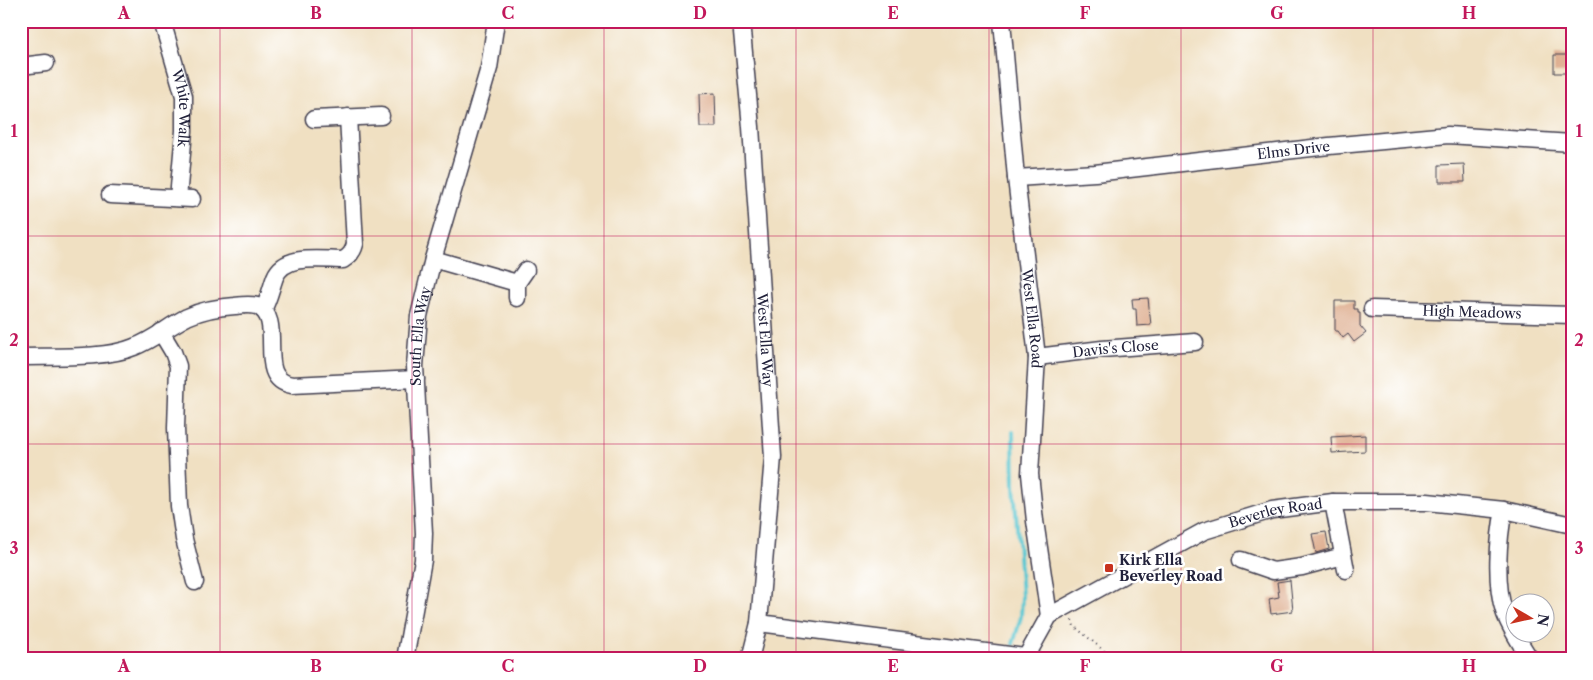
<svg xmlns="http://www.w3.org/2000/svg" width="1593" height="680" viewBox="0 0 1593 680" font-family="'Libre Caslon Text',serif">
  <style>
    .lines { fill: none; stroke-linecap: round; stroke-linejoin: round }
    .stream { stroke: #5bc7d2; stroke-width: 4 }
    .building { fill: #ddaa8a }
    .minor-casing { stroke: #413e4f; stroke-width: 19 }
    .path { stroke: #413e4f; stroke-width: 2; stroke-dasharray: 1 4; stroke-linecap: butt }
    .minor { stroke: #fff; stroke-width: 16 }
    .grid { fill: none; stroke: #c2185b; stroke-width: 1; stroke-opacity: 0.55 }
    .poi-dot { fill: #c8321e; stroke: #fff; stroke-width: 2 }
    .labels { text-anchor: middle; stroke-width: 5; stroke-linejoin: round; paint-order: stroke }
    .street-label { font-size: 14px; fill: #22223b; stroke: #fff }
    .poi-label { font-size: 14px; font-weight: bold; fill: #22223b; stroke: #fff; text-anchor: start }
    .neatline { fill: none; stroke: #c2185b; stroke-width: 2 }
    .grid-label { font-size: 16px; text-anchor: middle; font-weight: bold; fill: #c2185b }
  </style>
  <rect width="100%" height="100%" fill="#fff"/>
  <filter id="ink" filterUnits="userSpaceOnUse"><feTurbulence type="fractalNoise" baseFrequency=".02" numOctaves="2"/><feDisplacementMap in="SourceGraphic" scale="10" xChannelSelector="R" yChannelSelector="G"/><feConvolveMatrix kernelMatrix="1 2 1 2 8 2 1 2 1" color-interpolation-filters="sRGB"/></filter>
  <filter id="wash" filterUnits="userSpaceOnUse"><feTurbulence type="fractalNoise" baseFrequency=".0096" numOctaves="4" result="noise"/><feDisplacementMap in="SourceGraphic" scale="20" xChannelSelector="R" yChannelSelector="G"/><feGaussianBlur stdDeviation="1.12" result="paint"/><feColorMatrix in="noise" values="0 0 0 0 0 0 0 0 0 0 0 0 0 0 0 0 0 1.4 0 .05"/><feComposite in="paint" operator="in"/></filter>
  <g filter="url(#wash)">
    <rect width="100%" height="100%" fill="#f0e0c2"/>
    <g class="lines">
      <!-- stream -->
      <path class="stream" d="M1013,432L1014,486L1022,596L1021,617L1013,644"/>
    </g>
    <g id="blocks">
      <!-- building -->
      <g class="building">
        <path d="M1554,55H1570L1572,73H1554Z"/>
        <path d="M715,93L716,127H700L699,94Z"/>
        <path d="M1464,164L1465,182H1439V165Z"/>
        <path d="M1148,298L1151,325L1137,326L1136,309H1133L1132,299Z"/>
        <path d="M1335,301H1354V309H1358V313H1360V326L1366,333L1354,342L1348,334L1343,338L1338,331H1335Z"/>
        <path d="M1365,435V451L1332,453L1331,437Z"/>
        <path d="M1326,532L1329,549L1316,553L1312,534Z"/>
        <path d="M1290,580L1293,611L1271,614L1269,599L1279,597L1277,582Z"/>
      </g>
    </g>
  </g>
  <g filter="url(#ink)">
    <use href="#blocks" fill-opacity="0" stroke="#413e4f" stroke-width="1"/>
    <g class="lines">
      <defs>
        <g id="minor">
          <path id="s1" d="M162,21L184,96V131L178,198"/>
          <path id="s2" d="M741,21L751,127L773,457L759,623L750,659"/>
          <path id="s3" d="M1002,21L1016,178L1037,357L1030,474L1035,521L1049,616"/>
          <path d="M21,66L46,63"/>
          <path d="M314,119L381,116"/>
          <path id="s4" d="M1016,178L1095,173L1329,146L1448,135L1572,143"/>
          <path d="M110,195L192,199"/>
          <path d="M433,259L517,283"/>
          <path d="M517,298V283L526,270"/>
          <path id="s5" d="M1372,309L1572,315"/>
          <path d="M263,310C269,299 271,288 275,277C285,253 322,260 343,260C350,256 353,252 355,244L348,117"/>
          <path d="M161,332L173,352L178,366L176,428L179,506L184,539L195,582"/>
          <path d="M21,357C53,356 106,359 134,347C153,340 169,326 187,317C202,310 218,307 235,306C242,305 250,304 257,306C287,319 253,379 292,385L416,379"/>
          <path id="s6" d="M1037,357L1102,349L1195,342"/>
          <path d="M1333,502L1346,570"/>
          <path d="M1504,510C1498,539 1495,583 1504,611C1509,627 1521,644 1530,659"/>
          <path d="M1241,560L1273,571L1302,567L1343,556"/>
          <path d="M759,623L1025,657"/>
          <path id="s7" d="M405,659L423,560L424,533L415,366L419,316L433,259L489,68L496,21"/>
          <path id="s8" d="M1025,659L1049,616L1204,531L1272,510L1333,502H1427L1504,510L1572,525"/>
        </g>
      </defs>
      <!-- minor casing -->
      <use href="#minor" class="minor-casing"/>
      <!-- path -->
      <g class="path">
        <path d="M581,21L629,25L650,21"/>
        <path d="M870,21H891"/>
        <path d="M1072,620L1074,626L1114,659"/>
      </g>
      <!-- minor -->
      <use href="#minor" class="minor"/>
    </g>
  </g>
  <!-- grid -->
  <path class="grid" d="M220,21V659M412,21V659M604,21V659M796,21V659M989,21V659M1181,21V659M1373,21V659M21,236H1572M21,444H1572"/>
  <!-- markers -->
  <rect class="poi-dot" x="1104" y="563" width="10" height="10" rx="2.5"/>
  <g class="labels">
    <!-- street labels -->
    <g class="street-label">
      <text dy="5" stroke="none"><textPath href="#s1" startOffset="90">White Walk</textPath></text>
      <text dy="5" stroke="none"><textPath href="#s4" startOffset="279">Elms Drive</textPath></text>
      <text dy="5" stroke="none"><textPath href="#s5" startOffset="100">High Meadows</textPath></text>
      <text dy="5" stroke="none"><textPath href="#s3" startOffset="299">West Ella Road</textPath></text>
      <text dy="5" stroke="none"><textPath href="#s7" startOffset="325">South Ella Way</textPath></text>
      <text dy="5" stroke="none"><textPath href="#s2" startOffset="320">West Ella Way</textPath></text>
      <text dy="5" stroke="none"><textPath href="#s6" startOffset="79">Davis's Close</textPath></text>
      <text dy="5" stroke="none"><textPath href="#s8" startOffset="300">Beverley Road</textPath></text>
    </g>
    <!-- poi labels -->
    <g class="poi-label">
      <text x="1119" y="565">Kirk Ella<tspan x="1119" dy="16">Beverley Road</tspan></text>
    </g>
  </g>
  <!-- margin -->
  <rect width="1593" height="680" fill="none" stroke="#fff" stroke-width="55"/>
  <!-- north arrow -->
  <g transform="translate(1530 618) rotate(99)"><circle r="24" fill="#ffffff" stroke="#a7a7b1"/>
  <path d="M0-4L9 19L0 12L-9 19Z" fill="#c8321e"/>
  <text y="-8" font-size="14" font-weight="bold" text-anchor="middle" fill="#22223b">N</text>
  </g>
  <rect x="28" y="28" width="1538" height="624" class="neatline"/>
  <g class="grid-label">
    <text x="124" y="19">A</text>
    <text x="316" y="19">B</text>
    <text x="508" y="19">C</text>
    <text x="700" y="19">D</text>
    <text x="893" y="19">E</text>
    <text x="1085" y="19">F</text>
    <text x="1277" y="19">G</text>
    <text x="1469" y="19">H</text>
    <text x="14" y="137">1</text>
    <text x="1579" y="137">1</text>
    <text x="14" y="346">2</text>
    <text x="1579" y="346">2</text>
    <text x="14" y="554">3</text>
    <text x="1579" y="554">3</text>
    <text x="124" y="672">A</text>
    <text x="316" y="672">B</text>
    <text x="508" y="672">C</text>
    <text x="700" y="672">D</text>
    <text x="893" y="672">E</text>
    <text x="1085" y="672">F</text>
    <text x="1277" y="672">G</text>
    <text x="1469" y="672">H</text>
  </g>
</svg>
